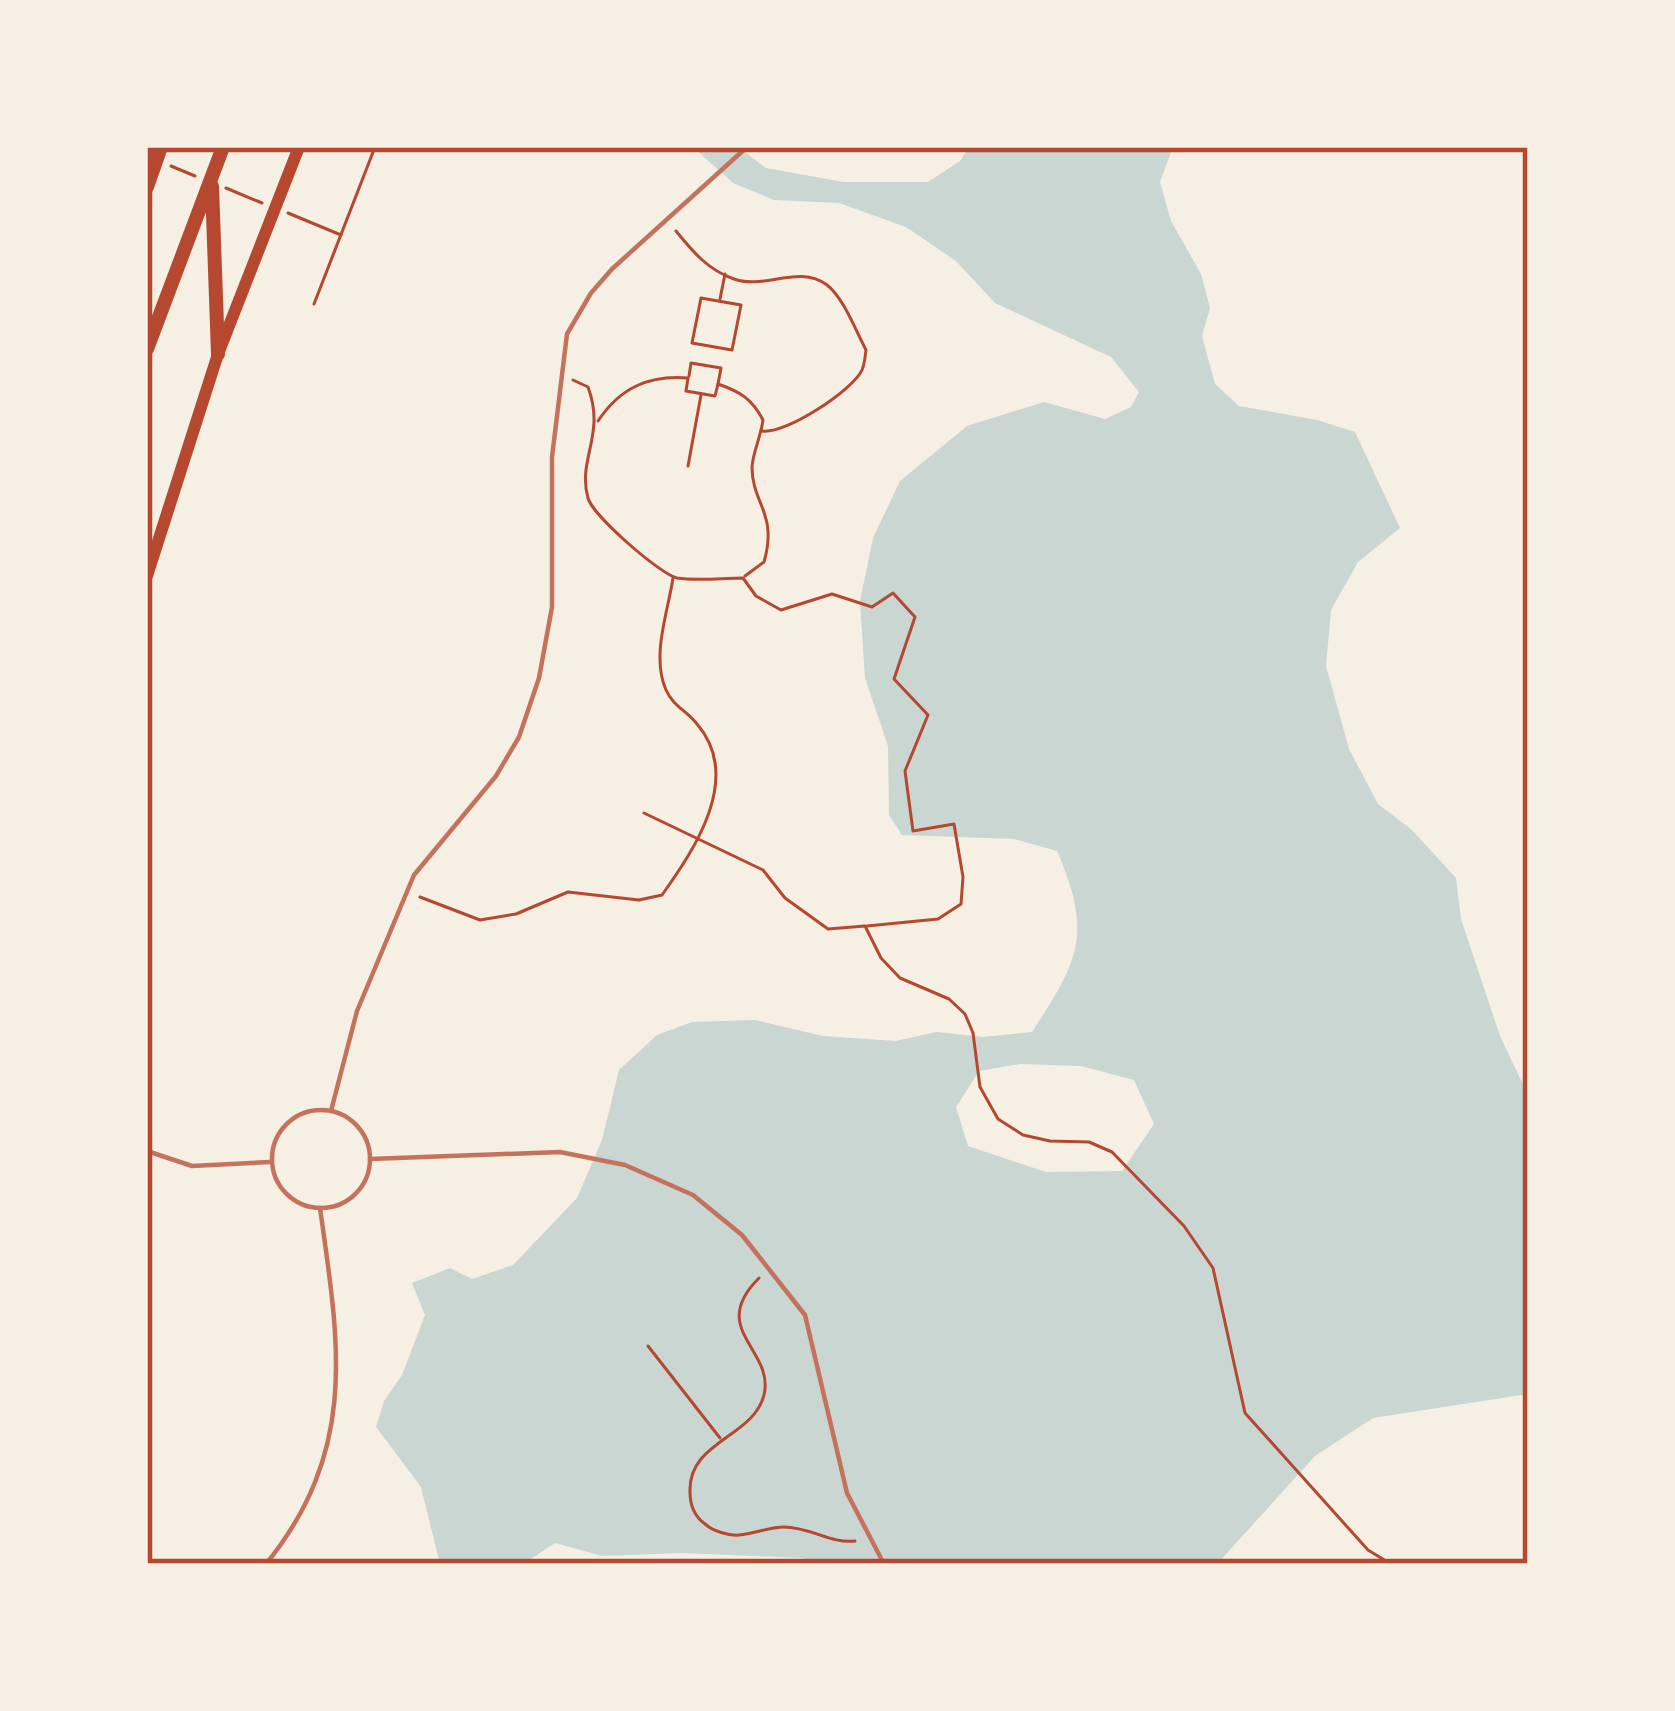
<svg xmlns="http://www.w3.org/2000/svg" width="1675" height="1711" viewBox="0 0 1675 1711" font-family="'Playfair Display',serif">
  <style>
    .water { fill: #c9d6d2; fill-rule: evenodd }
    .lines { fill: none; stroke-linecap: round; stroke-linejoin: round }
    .path { stroke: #b5482f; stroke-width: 3 }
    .service { stroke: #c5725c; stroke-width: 4.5 }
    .secondary { stroke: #b5482f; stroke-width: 12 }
    .trunk { stroke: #b5482f; stroke-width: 14 }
    .neatline { fill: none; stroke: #b5482f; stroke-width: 4.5 }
  </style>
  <rect width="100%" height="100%" fill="#f6efe4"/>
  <!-- water -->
  <path class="water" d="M693,147H738L766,168L843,182H928L960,161L969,147H1173L1160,182L1171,221L1201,274L1210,308L1202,336L1215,384L1239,406L1317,420L1355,432L1400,528L1358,562L1331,610L1326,666L1349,749L1378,804L1412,830L1456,878L1461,919L1500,1036L1528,1095V1394L1373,1418L1315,1456L1217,1564H833L802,1558L682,1553L602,1556L555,1543L523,1564H440L421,1487L376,1427L384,1401L402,1375L425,1315L412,1283L450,1268L472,1279L513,1265L577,1198L602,1140L619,1070L657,1035L692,1022L755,1020L823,1036L896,1041L936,1032L983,1037L1032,1032C1079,960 1093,934 1057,851L1014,839L902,835L889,815L888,746L865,678L860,601L873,538L900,481L967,426L1044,402L1105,419L1131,407L1139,392L1111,357L995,303L956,261L906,227L839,203L774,200L733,183ZM1020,1064L1081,1066L1134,1080L1154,1124L1122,1171L1046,1172L968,1146L956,1107L979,1071Z"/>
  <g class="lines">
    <!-- path -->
    <g class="path">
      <path d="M171,166L195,176"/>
      <path d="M226,188L262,203"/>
      <path d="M288,213L341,235"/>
      <path d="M676,231C693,252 708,270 734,279C764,290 799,264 827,285C843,297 856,331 866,350C865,356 865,363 862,370C853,390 785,435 762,431"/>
      <path d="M701,298L741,305L732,350L692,343Z"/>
      <path d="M720,299L725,274"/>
      <path d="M314,304L375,147"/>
      <path d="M689,376L691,363L721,368L718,384"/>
      <path d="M573,380L588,387C606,435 577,459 588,498C593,516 660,574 677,578C698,581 722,578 743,578L756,596L781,610L832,594L872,607L893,593L915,617L894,679L928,715L905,771L913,831L954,824L963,877L961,904L938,919L867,926"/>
      <path d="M598,421C620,388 648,375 688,378L686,391L715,396L718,384C741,392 752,399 763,420C761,436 753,452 752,467C752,504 778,513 764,562L745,576"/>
      <path d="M688,466L701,395"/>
      <path d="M644,813L763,870L785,898L828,929L865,926L881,958L900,978L949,999L965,1014L973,1033L980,1087L998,1119L1023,1135L1050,1141L1089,1142L1112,1152L1184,1226L1213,1268L1245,1413L1368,1550L1391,1564"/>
      <path d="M420,897L480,920L516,914L568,892L639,900L662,895C695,849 743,777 697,724C687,711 673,706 666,690C651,656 668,612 673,578"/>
      <path d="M759,1278C707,1330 775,1349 764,1395C753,1438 688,1441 690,1492C690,1505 694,1516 705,1524C713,1531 729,1536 739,1535C754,1534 769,1527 784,1527C810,1527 831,1544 855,1541"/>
      <path d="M648,1346L720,1438"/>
    </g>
    <!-- service -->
    <g class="service">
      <circle cx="321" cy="1159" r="49"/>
      <path d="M331,1111L357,1011L414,875L496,776L519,737L539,678L552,607V457L567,334L591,293L612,269L747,147"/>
      <path d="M147,1151L192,1166L270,1162"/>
      <path d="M370,1159L560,1152L625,1165L693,1195L742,1235L805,1315L847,1493L884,1564"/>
      <path d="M266,1564C359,1449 339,1343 320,1208"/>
    </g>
    <!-- secondary -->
    <path class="secondary" d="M147,576L218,354L299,147"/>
    <!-- trunk -->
    <g class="trunk">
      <path d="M212,186L218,354"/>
      <path d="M147,187L161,147"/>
      <path d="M147,349L223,147"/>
    </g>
  </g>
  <!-- border -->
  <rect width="1675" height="1711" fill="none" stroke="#f6efe4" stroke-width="300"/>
  <rect x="150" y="150" width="1375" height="1411" class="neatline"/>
</svg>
